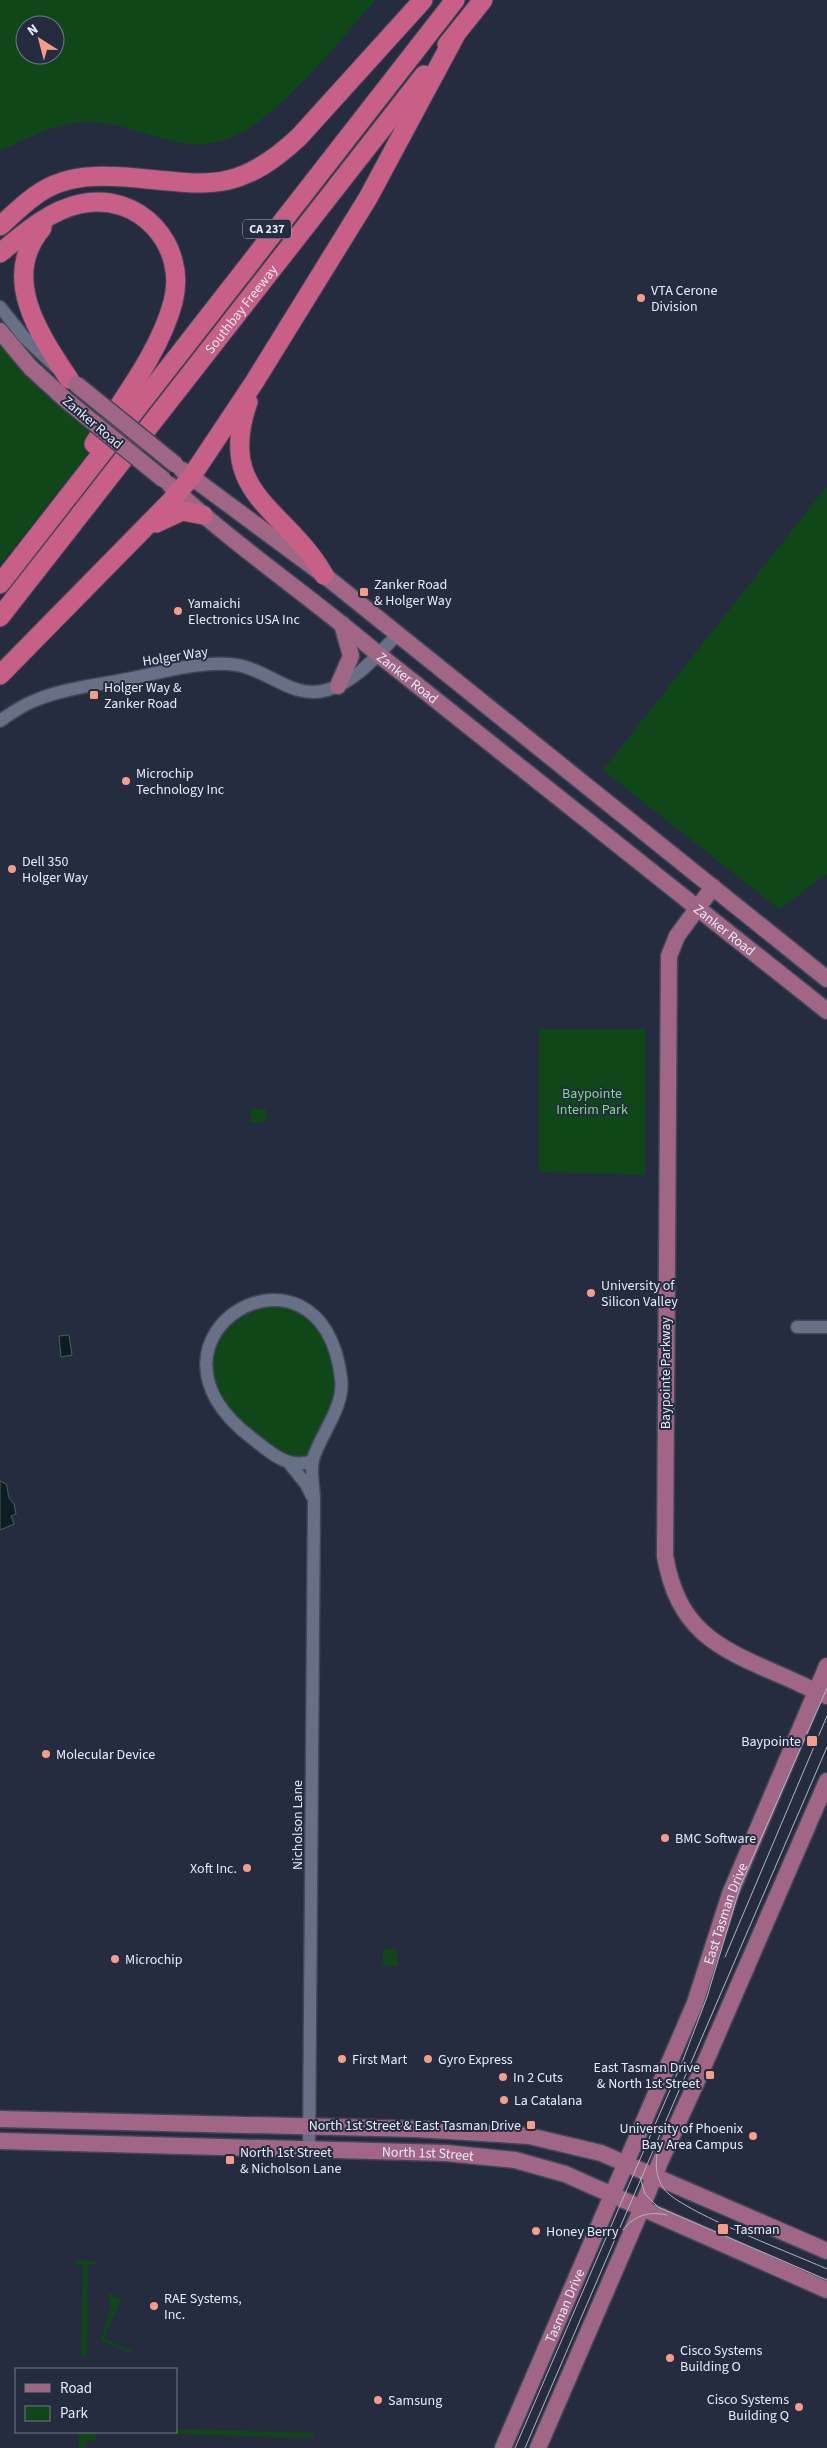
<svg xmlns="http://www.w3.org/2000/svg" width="827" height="2448" viewBox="0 0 827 2448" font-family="'Source Sans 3',sans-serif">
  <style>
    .green { fill: #104719; fill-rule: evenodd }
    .water { fill: #0d1e23; stroke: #4e5b63 }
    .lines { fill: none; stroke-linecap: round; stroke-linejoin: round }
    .minor-casing { stroke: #414758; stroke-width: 15 }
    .major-casing { stroke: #414758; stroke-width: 19 }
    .highway-casing { stroke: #414758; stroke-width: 21 }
    .minor { stroke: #677087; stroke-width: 12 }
    .major { stroke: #a16686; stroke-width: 16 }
    .highway { stroke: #c85f86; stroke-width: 19 }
    .tram { stroke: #b0b6c5; stroke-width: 1 }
    .major-bridge-casing { stroke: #414758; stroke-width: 19; stroke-linecap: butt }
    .major-bridge { stroke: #a16686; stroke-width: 16 }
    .poi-dot { fill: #f49e89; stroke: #252c40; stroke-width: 2 }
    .labels { text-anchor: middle; stroke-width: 4; stroke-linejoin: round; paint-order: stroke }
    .shield { fill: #252c40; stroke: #abb1c0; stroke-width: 1 }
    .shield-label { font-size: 12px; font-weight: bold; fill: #e4eaf7 }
    .poi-label { font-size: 14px; fill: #e4eaf7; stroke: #252c40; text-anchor: start }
    .street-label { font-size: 14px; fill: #e4eaf7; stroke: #252c40 }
    .park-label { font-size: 14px; fill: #7cdd84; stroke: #252c40 }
  </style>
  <rect width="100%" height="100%" fill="#252c40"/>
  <!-- green -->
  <g class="green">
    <path d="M0,0H376C338,41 281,117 230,138C181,158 139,123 90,122C59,121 27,138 0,151ZM25,25H55V55H25Z"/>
    <path d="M0,340L101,437L0,565Z"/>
    <path d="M827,486V874L779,909L603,770Z"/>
    <path d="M539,1029H646L645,1175L539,1172Z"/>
    <rect x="251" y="1109" width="15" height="13"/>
    <path d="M289,1304L322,1330L338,1380L333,1405L319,1441L305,1460L280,1454L224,1407L210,1365L212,1343L249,1309Z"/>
    <rect x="383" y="1949" width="14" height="17"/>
    <path d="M76,2260L95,2261V2264L88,2265L87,2356H81L83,2265L76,2264Z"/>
    <path d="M108,2293L121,2299L104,2338L132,2351L131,2354L101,2340L111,2308Z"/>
    <path d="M176,2429L315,2433L313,2438L115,2432H176Z"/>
    <path d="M79,2432H96V2440L86,2441V2448H79Z"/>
  </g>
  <!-- water -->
  <g class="water">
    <path d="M69,1335L72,1355L61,1357L59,1336Z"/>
    <path d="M0,1481L6,1484C10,1494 5,1495 14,1504L16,1514L11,1516L14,1524L0,1530Z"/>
  </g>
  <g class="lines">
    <defs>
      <g id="minor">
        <path d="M0,307L24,337L56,367"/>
        <path d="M0,721C11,713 23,705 36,700C65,688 98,685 128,679C163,672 202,660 237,665C269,670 292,700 327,690C356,682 377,655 398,634"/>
        <path d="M797,1327H827"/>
        <path d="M289,1463L306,1484L312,1496"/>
        <path d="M309,2149L314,1501C314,1489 310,1471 313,1459C321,1433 345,1407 341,1378C322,1219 116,1336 253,1439C271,1453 288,1470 313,1461"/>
      </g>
      <g id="major">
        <path d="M0,331L30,367L66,400"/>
        <path d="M182,470L324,575L827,979"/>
        <path id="s1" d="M170,485C235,546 310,596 378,654L827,1011"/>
        <path d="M338,686L351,656L342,624"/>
        <path d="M713,887L677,936L669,956L665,1556C678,1629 715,1647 778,1674C795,1681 810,1689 827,1696"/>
        <path d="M0,2119L417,2129L529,2136L601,2153L827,2251"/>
        <path id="s2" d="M0,2141L446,2153L515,2160L565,2174L827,2290"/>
        <path id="s3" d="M503,2448L695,2003L730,1894L827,1666"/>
        <path d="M538,2448L638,2217L660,2162L701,2072L827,1781"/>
      </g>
      <g id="highway">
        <path d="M447,45L483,0"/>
        <path d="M0,226C19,209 38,189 62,182C82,175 106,176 126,177C205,184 236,196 299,137L423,0"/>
        <path d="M42,228C0,277 39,334 69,379"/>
        <path d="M0,253C23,234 50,210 80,204C139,191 188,245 173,302C160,352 121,401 94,444"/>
        <path d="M248,402C215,495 286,508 324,575"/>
        <path d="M156,523L182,511L203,515"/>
        <path d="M0,584L455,0"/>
        <path id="s4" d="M0,617L424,75"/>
        <path d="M0,675L171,501L191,477L255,381L368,198L455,36"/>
      </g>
    </defs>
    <!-- minor casing -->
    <use href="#minor" class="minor-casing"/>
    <!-- major casing -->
    <use href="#major" class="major-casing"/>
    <!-- highway casing -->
    <use href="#highway" class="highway-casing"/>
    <!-- minor -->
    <use href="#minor" class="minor"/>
    <!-- major -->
    <use href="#major" class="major"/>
    <!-- highway -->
    <use href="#highway" class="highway"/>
    <!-- tram -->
    <g class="tram">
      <path d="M725,1957L827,1716"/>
      <path d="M658,2148C655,2163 655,2176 664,2189C680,2211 796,2255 827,2269"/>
      <path d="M640,2177L645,2194L658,2207L827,2280"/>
      <path d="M623,2230C634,2215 650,2211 667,2215"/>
      <path d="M515,2448L683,2060L707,1997L741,1884L827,1688"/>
      <path d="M525,2448L827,1747"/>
    </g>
    <defs>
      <g id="major-bridge">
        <path d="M76,384L176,465"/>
        <path d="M66,400L164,480"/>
      </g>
    </defs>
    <!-- major-bridge casing -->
    <use href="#major-bridge" class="major-bridge-casing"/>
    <!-- major-bridge -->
    <use href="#major-bridge" class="major-bridge"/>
  </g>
  <!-- markers -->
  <g class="poi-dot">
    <circle cx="641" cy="298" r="5"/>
    <rect x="359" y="587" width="10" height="10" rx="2.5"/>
    <circle cx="178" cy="611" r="5"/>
    <rect x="89" y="690" width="10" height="10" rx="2.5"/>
    <circle cx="126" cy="781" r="5"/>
    <circle cx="12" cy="869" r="5"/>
    <circle cx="591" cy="1293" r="5"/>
    <rect x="806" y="1735" width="12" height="12" rx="2.5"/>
    <circle cx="46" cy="1754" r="5"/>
    <circle cx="665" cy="1838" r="5"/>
    <circle cx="247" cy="1868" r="5"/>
    <circle cx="115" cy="1959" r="5"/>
    <circle cx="342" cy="2059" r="5"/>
    <circle cx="428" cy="2059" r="5"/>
    <rect x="705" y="2070" width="10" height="10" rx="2.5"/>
    <circle cx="503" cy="2077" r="5"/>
    <circle cx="504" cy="2100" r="5"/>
    <rect x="526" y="2120" width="10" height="10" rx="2.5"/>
    <circle cx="753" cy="2136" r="5"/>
    <rect x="225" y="2155" width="10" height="10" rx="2.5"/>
    <rect x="717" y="2223" width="12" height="12" rx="2.5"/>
    <circle cx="536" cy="2231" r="5"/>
    <circle cx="154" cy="2306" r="5"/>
    <circle cx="670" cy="2358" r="5"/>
    <circle cx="378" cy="2400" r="5"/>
    <circle cx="799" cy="2407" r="5"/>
  </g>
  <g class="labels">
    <!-- shield labels -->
    <rect class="shield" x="243" y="219.5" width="48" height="19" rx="4"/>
    <g class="shield-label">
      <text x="267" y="233">CA 237</text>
    </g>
    <!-- poi labels -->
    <g class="poi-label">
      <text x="651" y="295">VTA Cerone<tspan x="651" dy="16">Division</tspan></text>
      <text x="374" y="589">Zanker Road<tspan x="374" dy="16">&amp; Holger Way</tspan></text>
      <text x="188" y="608">Yamaichi<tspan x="188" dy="16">Electronics USA Inc</tspan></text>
      <text x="104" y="692">Holger Way &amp;<tspan x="104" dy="16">Zanker Road</tspan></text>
      <text x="136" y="778">Microchip<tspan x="136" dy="16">Technology Inc</tspan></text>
      <text x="22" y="866">Dell 350<tspan x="22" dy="16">Holger Way</tspan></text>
      <text x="601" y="1290">University of<tspan x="601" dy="16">Silicon Valley</tspan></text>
      <text x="801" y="1746" text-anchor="end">Baypointe</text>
      <text x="56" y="1759">Molecular Device</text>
      <text x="675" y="1843">BMC Software</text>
      <text x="237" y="1873" text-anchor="end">Xoft Inc.</text>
      <text x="125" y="1964">Microchip</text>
      <text x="352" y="2064">First Mart</text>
      <text x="438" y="2064">Gyro Express</text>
      <text x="700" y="2072" text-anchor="end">East Tasman Drive<tspan x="700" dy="16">&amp; North 1st Street</tspan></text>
      <text x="513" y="2082">In 2 Cuts</text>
      <text x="514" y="2105">La Catalana</text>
      <text x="521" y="2130" text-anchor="end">North 1st Street &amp; East Tasman Drive</text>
      <text x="743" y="2133" text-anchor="end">University of Phoenix<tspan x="743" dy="16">Bay Area Campus</tspan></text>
      <text x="240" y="2157">North 1st Street<tspan x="240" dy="16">&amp; Nicholson Lane</tspan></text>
      <text x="734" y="2234">Tasman</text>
      <text x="546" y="2236">Honey Berry</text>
      <text x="164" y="2303">RAE Systems,<tspan x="164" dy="16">Inc.</tspan></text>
      <text x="680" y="2355">Cisco Systems<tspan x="680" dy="16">Building O</tspan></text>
      <text x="789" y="2404" text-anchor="end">Cisco Systems<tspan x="789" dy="16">Building Q</tspan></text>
      <text x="388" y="2405">Samsung</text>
    </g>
    <!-- street labels -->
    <g class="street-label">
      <text dy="5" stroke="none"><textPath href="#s4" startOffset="391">Southbay Freeway</textPath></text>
      <text transform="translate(93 422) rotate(40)" y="5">Zanker Road</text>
      <text transform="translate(175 656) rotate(-9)" y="5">Holger Way</text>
      <text dy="5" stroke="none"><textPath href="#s1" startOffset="306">Zanker Road</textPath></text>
      <text dy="5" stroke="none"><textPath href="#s1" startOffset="711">Zanker Road</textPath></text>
      <text transform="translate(665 1373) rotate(-90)" y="5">Baypointe Parkway</text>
      <text transform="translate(297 1825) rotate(-90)" y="5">Nicholson Lane</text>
      <text dy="5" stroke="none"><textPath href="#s3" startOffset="579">East Tasman Drive</textPath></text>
      <text dy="5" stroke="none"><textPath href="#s2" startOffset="428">North 1st Street</textPath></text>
      <text dy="5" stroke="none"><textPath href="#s3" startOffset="155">Tasman Drive</textPath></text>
    </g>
    <!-- park labels -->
    <g class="park-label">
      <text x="592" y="1098">Baypointe<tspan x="592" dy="16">Interim Park</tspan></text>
    </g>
  </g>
  <!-- legend -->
  <rect x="15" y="2368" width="162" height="65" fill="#252c40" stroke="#717889"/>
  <rect x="25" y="2384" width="25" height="8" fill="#a16686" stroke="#717889"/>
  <text x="60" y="2393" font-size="15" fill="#e4eaf7">Road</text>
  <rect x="25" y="2406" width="25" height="15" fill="#104719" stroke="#717889"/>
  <text x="60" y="2418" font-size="15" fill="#e4eaf7">Park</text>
  <!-- north arrow -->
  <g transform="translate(40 40) rotate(324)"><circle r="24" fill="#252c40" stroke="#717889"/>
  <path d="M0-4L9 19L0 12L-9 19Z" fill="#f49e89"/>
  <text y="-8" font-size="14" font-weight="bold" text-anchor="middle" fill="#e4eaf7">N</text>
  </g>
</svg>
